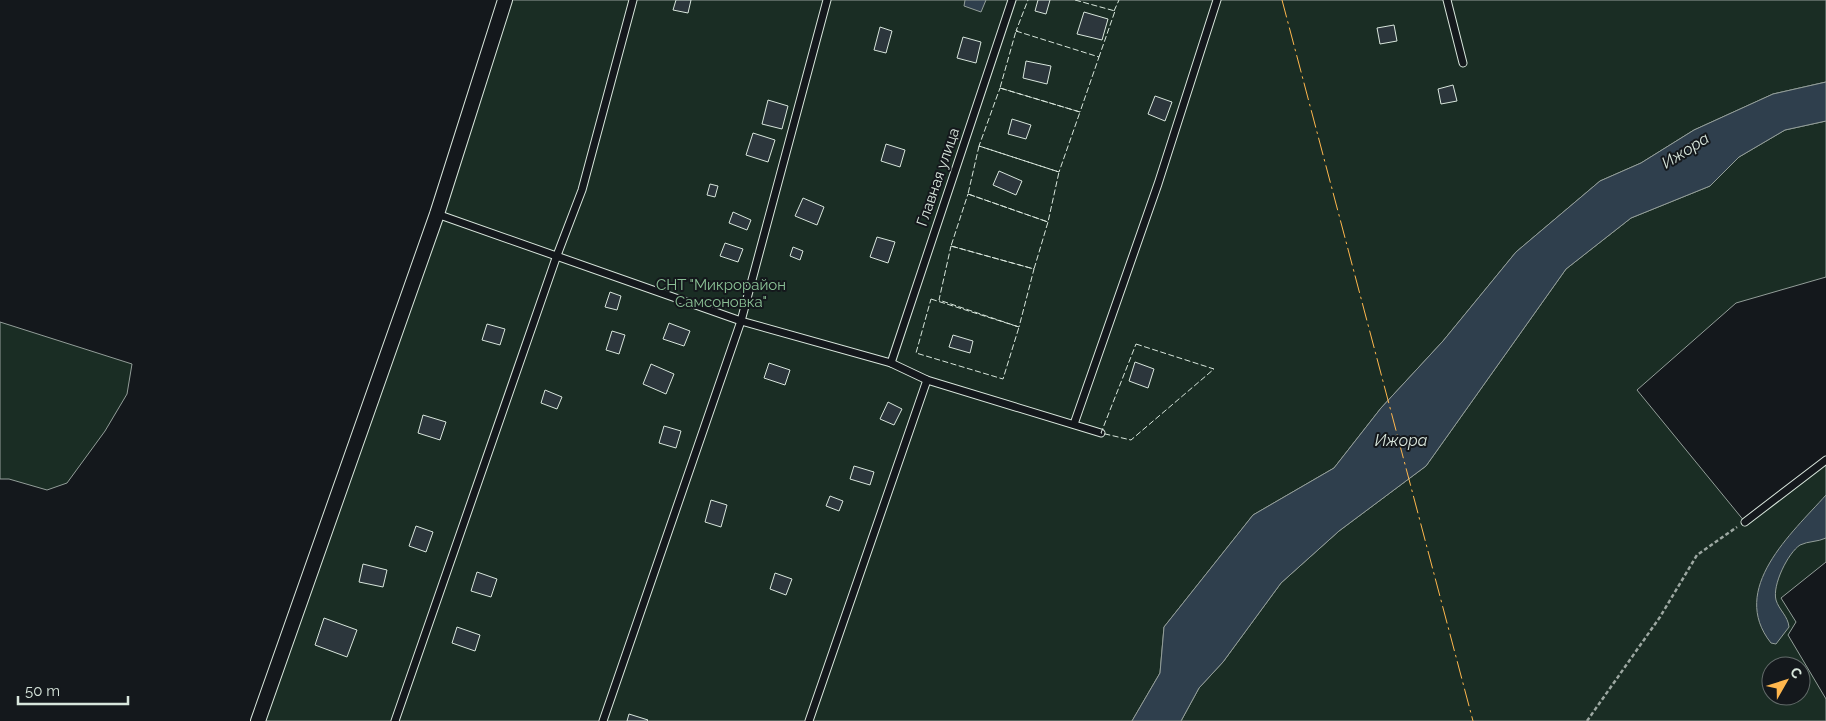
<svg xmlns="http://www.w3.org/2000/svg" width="1826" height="721" viewBox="0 0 1826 721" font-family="Raleway,sans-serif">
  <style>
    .green { fill: #1a2d24; stroke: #939e99; fill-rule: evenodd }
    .water { fill: #2f3f4d; stroke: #939e99 }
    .building { fill: #2c363c; stroke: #d8e6dc }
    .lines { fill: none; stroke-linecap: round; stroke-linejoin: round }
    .service-casing { stroke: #d8e6dc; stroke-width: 9 }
    .minor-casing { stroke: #d8e6dc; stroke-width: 16 }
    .path { stroke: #9da8a2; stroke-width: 2.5; stroke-dasharray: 4 2.5; stroke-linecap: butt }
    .service { stroke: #14181c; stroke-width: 7 }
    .minor { stroke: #14181c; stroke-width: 14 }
    .fence { stroke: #d8e6dc; stroke-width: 1; stroke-dasharray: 6 2.5; stroke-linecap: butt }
    .power { stroke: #ffb74d; stroke-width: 1; stroke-dasharray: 18 4 2.5 4; stroke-linecap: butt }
    .labels { text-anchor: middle; stroke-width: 4; stroke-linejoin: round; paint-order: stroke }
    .street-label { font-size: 15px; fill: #d8e6dc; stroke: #14181c }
    .park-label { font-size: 15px; fill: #8ac095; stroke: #14181c }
    .water-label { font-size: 16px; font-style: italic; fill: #d8e6dc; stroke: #14181c }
  </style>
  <rect width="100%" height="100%" fill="#14181c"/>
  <!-- green -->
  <g class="green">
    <path d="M505,0H1826V82L1773,94L1694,130L1641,163L1600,181L1516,252L1443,341L1381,408L1334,468L1253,515L1164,627L1160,673L1132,721H258Z"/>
    <path d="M1826,121V277L1736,303L1637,390L1745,522L1826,460V562L1781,598L1796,622L1788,635L1826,699V721H1181L1199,688L1223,662L1281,583L1339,531L1426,466L1566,269L1631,218L1710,186L1739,157L1785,130ZM1771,666H1801V696H1771Z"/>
    <path d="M0,322L132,364L127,394L105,431L67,483L47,490L9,479H0Z"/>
  </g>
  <!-- water -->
  <g class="water">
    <path d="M965,0H986L981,12L964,6Z"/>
    <path d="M1826,82V121L1785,130L1739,157L1710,186L1631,218L1566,269L1426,466L1339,531L1281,583L1223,662L1199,688L1181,721H1132L1160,673L1164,627L1253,515L1334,468L1381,408L1443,341L1516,252L1600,181L1641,163L1694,130L1773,94Z"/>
    <path d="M1826,495V538C1818,542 1808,541 1800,545C1788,553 1772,585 1776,600C1779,610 1788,616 1789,627L1776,644L1771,643C1728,589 1792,533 1826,495Z"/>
  </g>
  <!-- building -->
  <g class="building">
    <path d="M676,0H691L688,13L673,10Z"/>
    <path d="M1038,0H1050L1046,14L1035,11Z"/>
    <path d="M1084,12L1108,19L1102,40L1077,34Z"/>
    <path d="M1394,25L1397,41L1380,44L1377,28Z"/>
    <path d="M880,27L892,31L886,53L874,50Z"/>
    <path d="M963,37L981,42L976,63L957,58Z"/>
    <path d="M1026,61L1051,66L1047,84L1023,78Z"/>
    <path d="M1453,85L1457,101L1441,104L1438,89Z"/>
    <path d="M1155,96L1172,102L1165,121L1148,114Z"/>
    <path d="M768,100L788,106L782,129L762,124Z"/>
    <path d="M1012,119L1031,125L1026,139L1008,134Z"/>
    <path d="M753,133L775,140L768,162L746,155Z"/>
    <path d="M886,144L905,150L900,167L881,161Z"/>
    <path d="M999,171L1022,181L1016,195L993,185Z"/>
    <path d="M710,184L718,186L715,197L707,195Z"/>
    <path d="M803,198L824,207L817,225L795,216Z"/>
    <path d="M733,212L751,220L747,230L729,223Z"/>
    <path d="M877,237L895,242L888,263L870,257Z"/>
    <path d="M725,243L743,249L738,262L720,256Z"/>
    <path d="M793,247L803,251L800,260L790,256Z"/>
    <path d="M610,292L621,296L617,310L605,307Z"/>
    <path d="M669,323L690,331L684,346L663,339Z"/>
    <path d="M487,324L505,329L500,345L482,340Z"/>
    <path d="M612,331L625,335L619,354L606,350Z"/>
    <path d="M953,335L973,341L970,353L949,347Z"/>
    <path d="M1135,362L1154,369L1148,388L1129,381Z"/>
    <path d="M769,363L790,370L785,385L764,378Z"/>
    <path d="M651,364L674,374L666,394L643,384Z"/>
    <path d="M545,390L562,397L557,409L541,403Z"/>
    <path d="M888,402L902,409L894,425L880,419Z"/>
    <path d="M423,415L446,422L440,440L418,433Z"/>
    <path d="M664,426L681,431L676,448L659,443Z"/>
    <path d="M854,466L874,472L870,485L850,479Z"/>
    <path d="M830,496L843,501L839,511L826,506Z"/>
    <path d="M711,500L727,505L721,527L705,522Z"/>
    <path d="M416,526L433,532L426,552L409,546Z"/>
    <path d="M363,564L387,570L383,587L359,582Z"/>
    <path d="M477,572L497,579L491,597L471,591Z"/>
    <path d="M775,573L792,579L786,595L770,589Z"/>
    <path d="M324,618L357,630L347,657L315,645Z"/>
    <path d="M457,627L480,635L475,651L452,643Z"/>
    <path d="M629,714L648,720L647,721H627Z"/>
  </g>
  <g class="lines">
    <defs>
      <g id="service">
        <path d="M1447,0L1463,63"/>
        <path d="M437,214L741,321L891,363L927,380L1101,433"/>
        <path d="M891,363L1012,0"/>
        <path d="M1074,424L1158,184L1217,0"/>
        <path d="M1745,522L1826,460"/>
        <path d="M395,721L556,258L582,190L633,0"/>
        <path d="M603,721L741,321L827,0"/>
        <path d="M809,721L927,380"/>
      </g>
      <path id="minor" d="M258,721L437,214L505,0"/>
    </defs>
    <!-- service casing -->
    <use href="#service" class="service-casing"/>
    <!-- minor casing -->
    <use href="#minor" class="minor-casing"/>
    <!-- path -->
    <path class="path" d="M1587,721L1660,617L1697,555L1737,527"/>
    <!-- service -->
    <use href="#service" class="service"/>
    <!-- minor -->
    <use href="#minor" class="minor"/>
    <!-- fence -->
    <g class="fence">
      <path d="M1075,0L1115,11L1099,57"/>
      <path d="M1114,11L1119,0"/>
      <path d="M1016,31L1099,57L1080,112L1000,88Z"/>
      <path d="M1018,31H1016L1028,0"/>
      <path d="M1000,88L1080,112L1059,172L979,146Z"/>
      <path d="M979,146L1059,172L1048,222L968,194Z"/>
      <path d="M968,194L1048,222L1034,269L951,246Z"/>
      <path d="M951,246L1034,269L1019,327L939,300Z"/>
      <path d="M931,299L1019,327L1003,379L916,353Z"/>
      <path d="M1136,344L1214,369L1131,440L1101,433Z"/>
    </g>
    <!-- power -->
    <path class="power" d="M1282,0L1473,721"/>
  </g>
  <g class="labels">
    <!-- street labels -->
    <g class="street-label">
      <text transform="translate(938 177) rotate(-71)" y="5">Главная улица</text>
    </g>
    <!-- park labels -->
    <g class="park-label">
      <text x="721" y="290">СНТ "Микрорайон<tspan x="721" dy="17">Самсоновка"</tspan></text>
    </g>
    <!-- water labels -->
    <g class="water-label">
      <text transform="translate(1685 150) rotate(-32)" y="6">Ижора</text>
      <text x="1401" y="446">Ижора</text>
    </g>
  </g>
  <!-- north arrow -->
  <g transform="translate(1786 681) rotate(51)"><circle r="24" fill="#14181c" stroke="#626a69"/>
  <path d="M0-4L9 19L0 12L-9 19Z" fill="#ffb74d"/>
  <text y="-8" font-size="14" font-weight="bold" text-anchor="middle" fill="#d8e6dc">С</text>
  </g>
  <!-- scale -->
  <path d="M18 696v8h110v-8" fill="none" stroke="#d8e6dc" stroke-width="2.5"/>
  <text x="25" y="696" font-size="15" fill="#d8e6dc" stroke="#14181c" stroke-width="4" paint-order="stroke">50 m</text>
</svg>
